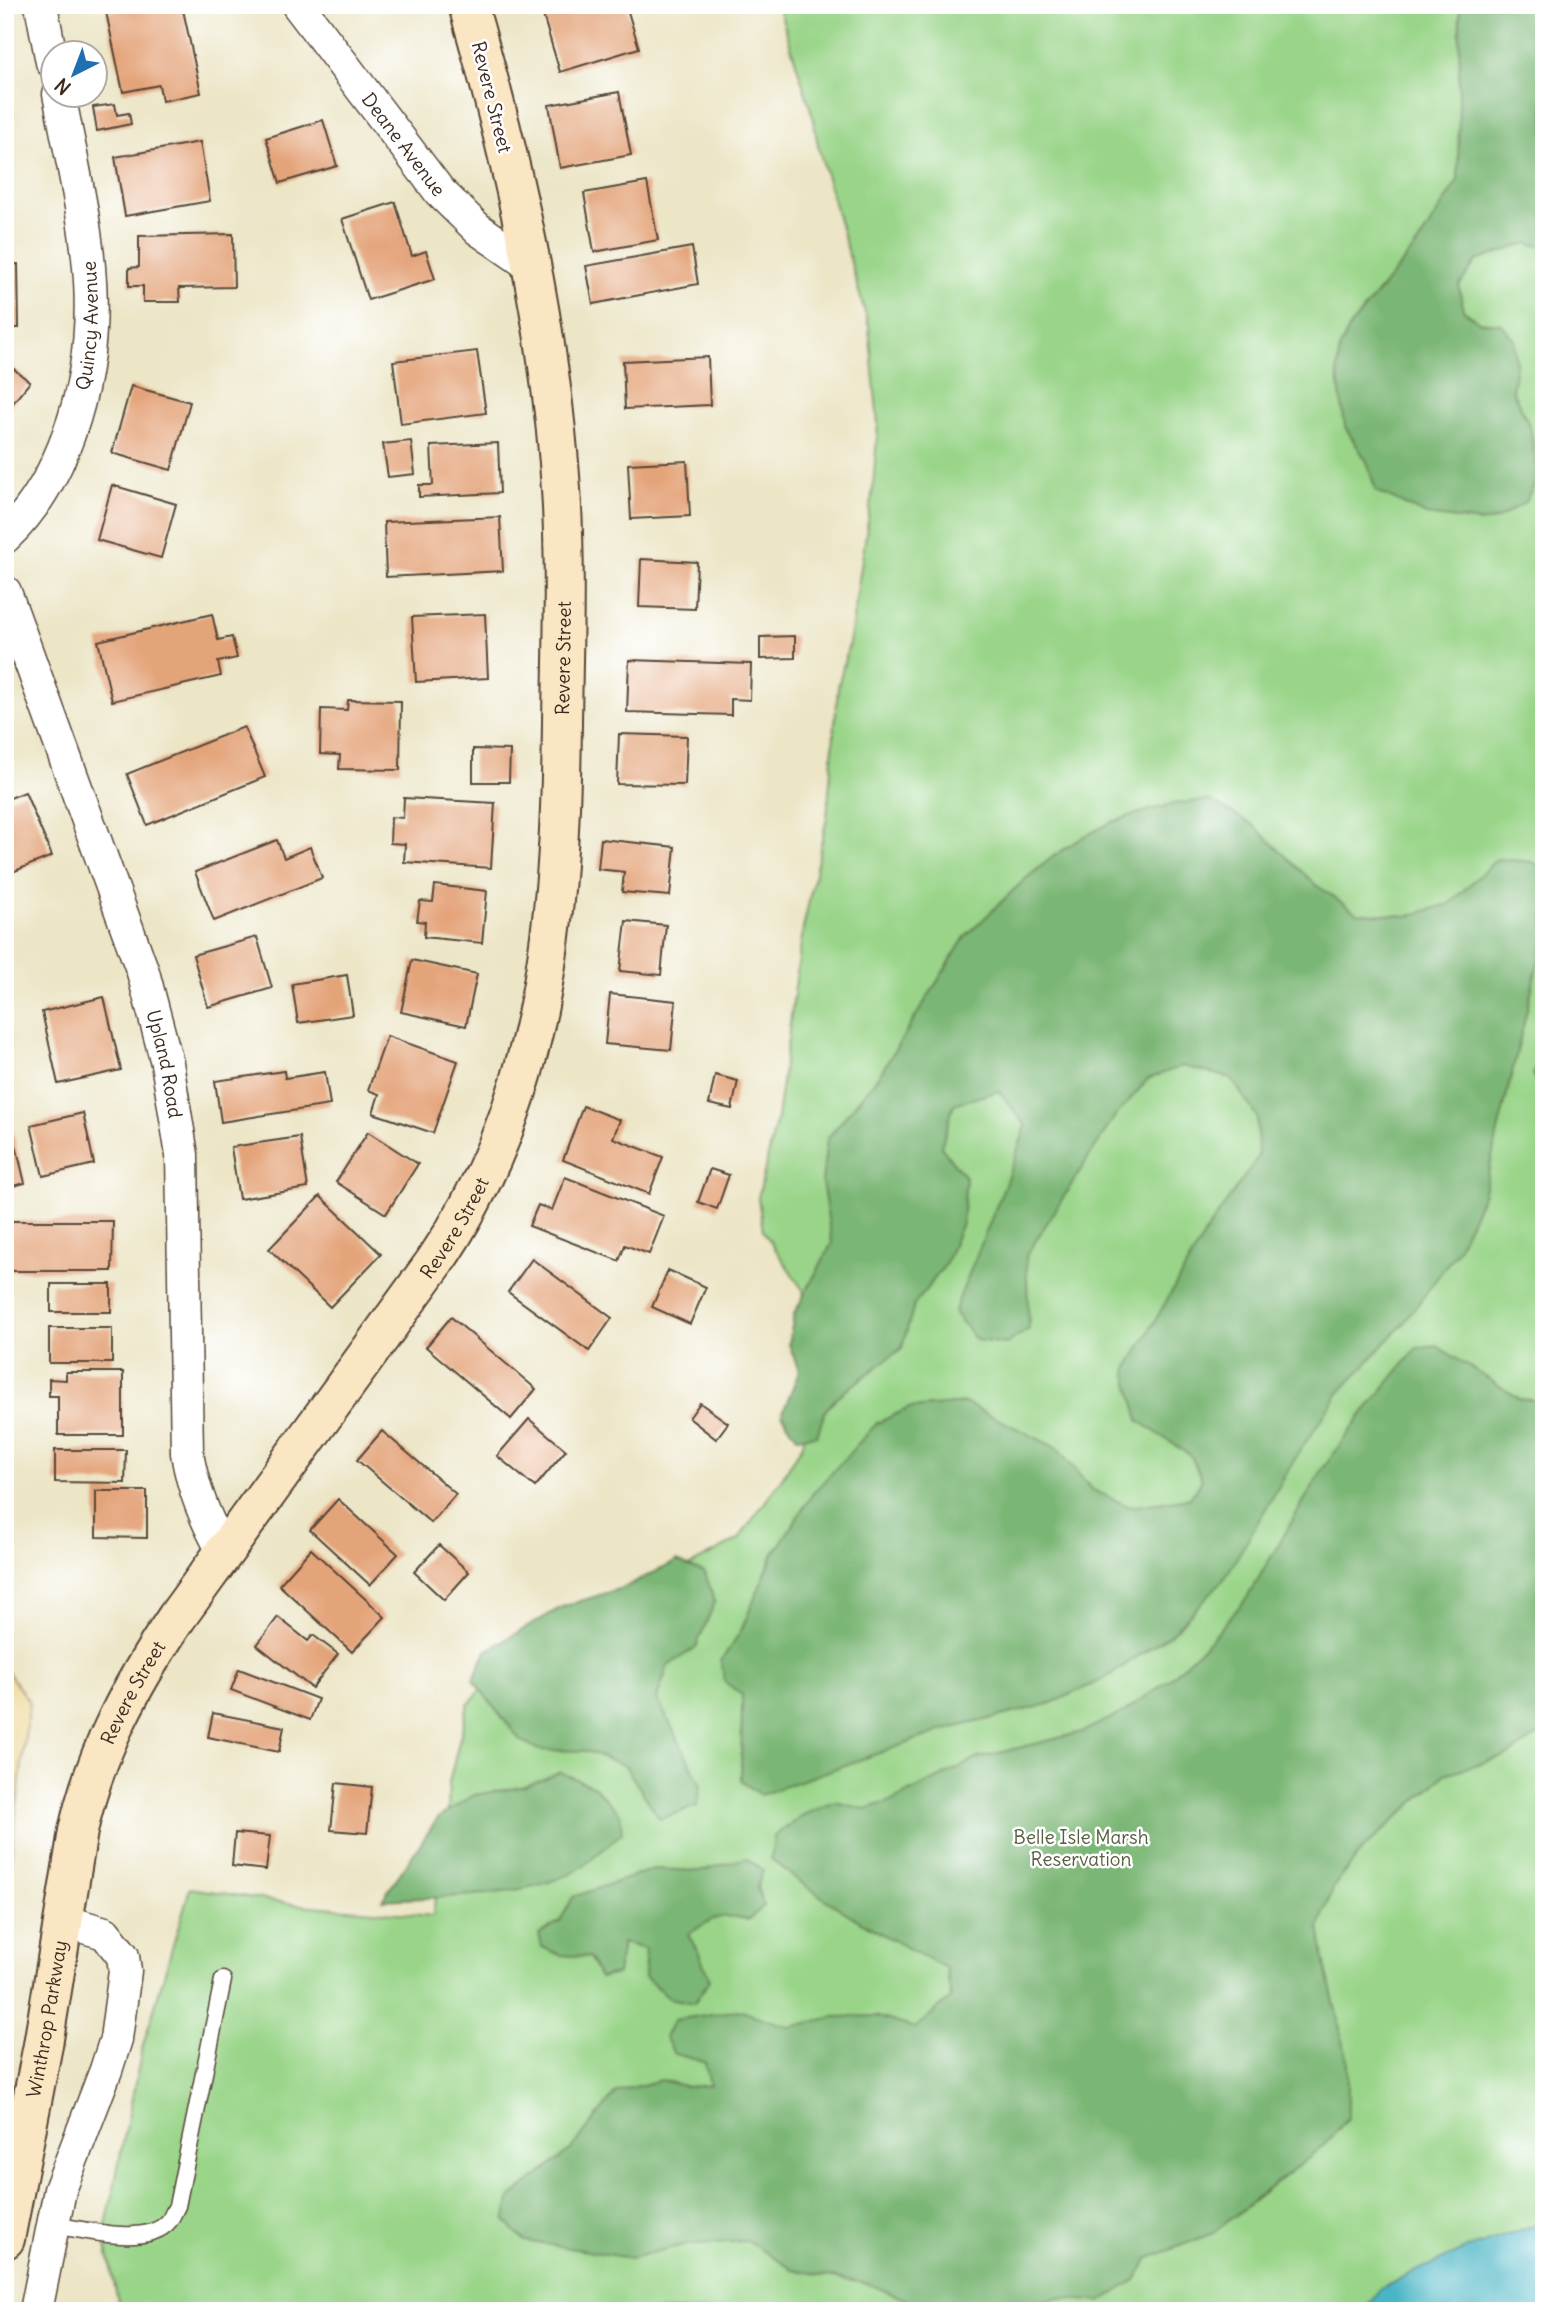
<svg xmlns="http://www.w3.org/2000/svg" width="1549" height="2316" viewBox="0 0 1549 2316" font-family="Delius,sans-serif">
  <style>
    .green { fill: #99d488; stroke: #6a7f53; stroke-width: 2 }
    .forest { fill: #7ab674; stroke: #5a7049; stroke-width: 2 }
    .sand { fill: #eeda9e; stroke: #94825e; stroke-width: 2 }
    .water { fill: #48b5c5; stroke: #427072; stroke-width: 2 }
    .building { fill: #e4a47a }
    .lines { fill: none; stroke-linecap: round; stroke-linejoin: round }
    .service-casing { stroke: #564637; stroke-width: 19 }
    .minor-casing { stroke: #564637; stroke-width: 35 }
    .secondary-casing { stroke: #564637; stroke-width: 42 }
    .service { stroke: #fff; stroke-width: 16 }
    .minor { stroke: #fff; stroke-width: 32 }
    .secondary { stroke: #fbe6c4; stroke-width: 38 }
    .labels { text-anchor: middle; stroke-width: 5; stroke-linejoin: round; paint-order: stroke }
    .street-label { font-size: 19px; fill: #3b2a1e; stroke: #fff }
    .park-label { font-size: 19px; fill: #575d3e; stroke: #fff }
  </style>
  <rect width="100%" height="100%" fill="#fff"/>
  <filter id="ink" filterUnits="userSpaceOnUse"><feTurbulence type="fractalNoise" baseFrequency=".0143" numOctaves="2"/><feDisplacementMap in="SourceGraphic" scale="14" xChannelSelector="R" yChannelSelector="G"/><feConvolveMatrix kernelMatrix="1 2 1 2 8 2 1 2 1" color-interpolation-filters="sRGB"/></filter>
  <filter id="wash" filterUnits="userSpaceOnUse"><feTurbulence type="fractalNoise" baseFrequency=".00686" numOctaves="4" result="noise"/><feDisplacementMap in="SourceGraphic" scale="28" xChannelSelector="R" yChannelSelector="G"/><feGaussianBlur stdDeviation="1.57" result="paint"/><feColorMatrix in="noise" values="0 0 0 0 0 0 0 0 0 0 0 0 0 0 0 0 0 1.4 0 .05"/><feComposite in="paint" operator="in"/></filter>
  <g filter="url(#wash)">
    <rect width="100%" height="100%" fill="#ece5c6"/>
    <!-- green -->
    <path class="green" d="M778,5H1544V2311H120L104,2236L142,2049L190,1888L300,1905L433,1916L441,1845L448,1809L449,1783L468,1705L501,1665L738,1540L780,1481L802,1446L811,1418L812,1354L803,1290L763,1231L758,1198L777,1118L803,929L827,817L838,687L850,639L873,488L878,424L869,327L818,146L813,117Z"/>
    <!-- forest -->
    <g class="forest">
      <path d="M1460,5H1544V247L1527,243L1476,261L1459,286L1463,310L1479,322L1501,324L1514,339L1516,365L1512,390L1530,426L1538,478L1525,502L1496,520L1480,522L1426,515L1376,491L1367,462L1345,427L1337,371L1340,347L1351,325L1417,245L1458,180Z"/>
      <path d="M1209,800L1253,825L1316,885L1357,913L1408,916L1449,904L1497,859L1533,862L1544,869V938L1483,1195L1456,1252L1404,1323L1339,1393L1299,1452L1225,1578L1171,1634L1104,1679L1049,1704L941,1731L761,1795L741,1781L742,1695L725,1682L721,1661L741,1631L773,1555L813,1493L877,1423L909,1408L965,1403L1057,1448L1091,1489L1130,1507L1190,1498L1202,1480L1191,1456L1139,1421L1126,1371L1209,1227L1258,1157L1257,1117L1231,1078L1182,1066L1148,1079L1113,1119L1026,1256L1029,1329L1006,1344L976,1340L954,1312C978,1249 1005,1190 1026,1126L999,1091L954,1104L941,1147L966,1178L962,1223L945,1265L914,1305L902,1348L836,1398L825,1411L817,1435L797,1437L782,1415L799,1371L789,1344L794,1314L832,1243L822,1182L827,1139L880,1074L965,937L1024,880L1055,855L1083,837L1112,822L1146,811L1178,803Z"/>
      <path d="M1544,1039V1096L1533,1076Z"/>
      <path d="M1437,1346L1520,1399L1544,1401V1731L1508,1755L1445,1774L1363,1849L1334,1886L1319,1927L1324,1959L1348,2063V2118L1325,2144L1213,2233L1149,2258L1135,2280L1101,2302L1057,2298L1008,2307L1006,2311H916L906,2300L872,2285L792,2269L747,2241L683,2245L631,2258L525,2241L505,2221L511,2197L572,2149L616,2092L661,2080L688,2087L710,2085L705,2062L674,2054L665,2037L674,2020L738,2010L790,2027L834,2017L875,2016L915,2028L951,1998L946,1968C883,1936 825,1904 771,1859L774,1836L803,1815L835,1802L865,1809L892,1801L978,1758L1082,1732L1124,1712L1170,1679L1211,1639L1247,1598L1322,1470L1360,1417L1417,1348Z"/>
      <path d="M677,1561L705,1573L715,1602L696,1647L668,1666L657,1698L701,1785L697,1806L660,1819L625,1766L587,1751L539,1750L520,1740L473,1680L486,1651L562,1607L625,1587Z"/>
      <path d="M560,1772L595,1787L620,1814L622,1833C608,1844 595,1858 580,1868C531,1899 439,1896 382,1900L438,1818L474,1795L526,1786Z"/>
      <path d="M746,1858L763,1870L757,1888L764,1906L748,1920C721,1912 711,1918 688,1935L698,1951L710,1980L694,2003L669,1998L644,1976L646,1949L622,1943L617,1974L600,1978L589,1957L560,1955L542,1947L539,1934L560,1921L573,1897L654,1869L700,1871Z"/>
    </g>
    <!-- sand -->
    <path class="sand" d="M5,1668L29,1702L5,1910Z"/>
    <!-- water -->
    <path class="water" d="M1544,2223V2311H1363L1379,2290L1409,2274L1471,2247Z"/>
    <g id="blocks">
      <!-- building -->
      <g class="building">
        <path d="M135,5H182L201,93L162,101L159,85L123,92L106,12Z"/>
        <path d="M565,5H626L639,48L560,72L542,12Z"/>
        <path d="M619,92L631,155L560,168L549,105Z"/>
        <path d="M115,104L117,115L129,113L131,124L97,131L93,107Z"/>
        <path d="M323,120L337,166L280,183L266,138Z"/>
        <path d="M200,142L210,201L125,216L115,157Z"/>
        <path d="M647,182L658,240L594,252L584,193Z"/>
        <path d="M395,202L412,256L426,251L435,279L368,300L342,219Z"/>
        <path d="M233,234L234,287L179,288L180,302H143V286H129V268L139,267V236Z"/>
        <path d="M692,247L698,284L593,304L586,266Z"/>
        <path d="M18,264L19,328H5V265Z"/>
        <path d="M477,351L486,413L401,424L393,361Z"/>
        <path d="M708,357L710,405L625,409L623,361Z"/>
        <path d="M5,362L30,382L5,413Z"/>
        <path d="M131,386L190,402L171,470L112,453Z"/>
        <path d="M411,441L415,474L388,477L383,444Z"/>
        <path d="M498,443L500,493L419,497V485H433L431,446Z"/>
        <path d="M687,461L690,516L631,519L628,464Z"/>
        <path d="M112,485L176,504L161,558L97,540Z"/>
        <path d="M500,517L503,571L386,577L384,522Z"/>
        <path d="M641,559L697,562L695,609L639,607Z"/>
        <path d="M212,614L218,640L232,637L237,658L218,662L221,676L112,701L98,641Z"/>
        <path d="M485,614L488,678L416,682L412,617Z"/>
        <path d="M795,636V658L760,659V637Z"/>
        <path d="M629,660L751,664L750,700L731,699V715L627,712Z"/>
        <path d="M348,700L401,701L400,770L339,769L340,755L320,754L321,709L347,710Z"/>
        <path d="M244,727L265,777L147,825L127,774Z"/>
        <path d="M619,734L687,736L685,785L617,784Z"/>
        <path d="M473,749L510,750L509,782H473Z"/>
        <path d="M25,792L52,856L5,875V800Z"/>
        <path d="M404,798L495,803L491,868L404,862L405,844L390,843L391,817L403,818Z"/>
        <path d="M601,839L675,847L670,896L622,892L624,872L598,869Z"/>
        <path d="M277,840L284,858L310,847L322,878L214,921L195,872Z"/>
        <path d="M435,885L487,891L482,943L424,937L425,922L417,921L420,901L433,902Z"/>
        <path d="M626,921L666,925L661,975L620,971Z"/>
        <path d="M257,937L272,988L208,1007L193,955Z"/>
        <path d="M412,960L477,974L466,1026L401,1012Z"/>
        <path d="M347,975L353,1015L298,1023L292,984Z"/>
        <path d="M610,994L676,1001L671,1050L605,1044Z"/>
        <path d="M104,997L121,1070L58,1084L42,1012Z"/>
        <path d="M387,1036L458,1061L433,1133L373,1113L379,1094L368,1090Z"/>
        <path d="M284,1071L285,1078L325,1072L330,1105L221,1122L215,1081Z"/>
        <path d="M715,1075L738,1081L732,1109L709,1104Z"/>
        <path d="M583,1106L620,1120L613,1138L663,1157L649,1194L563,1160Z"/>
        <path d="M83,1113L94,1164L43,1176L31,1125Z"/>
        <path d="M10,1120L25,1183L5,1188V1121Z"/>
        <path d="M368,1132L418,1164L386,1214L336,1182Z"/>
        <path d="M300,1137L308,1188L239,1199L231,1147Z"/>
        <path d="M710,1169L729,1175L717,1209L698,1202Z"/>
        <path d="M565,1177L664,1216L649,1254L625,1245L619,1261L529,1226L538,1205L552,1210Z"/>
        <path d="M320,1196L381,1254L330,1307L269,1249Z"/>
        <path d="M5,1221H113L112,1271H5Z"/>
        <path d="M532,1259L612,1318L589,1351L508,1292Z"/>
        <path d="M668,1270L706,1287L690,1324L652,1307Z"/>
        <rect x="51" y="1284" width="60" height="28"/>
        <path d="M451,1317L536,1389L511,1419L426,1347Z"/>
        <rect x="49" y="1328" width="63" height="35"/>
        <path d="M66,1372H123V1435H58V1396H49V1379L66,1380Z"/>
        <path d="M700,1403L728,1423L716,1439L689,1418Z"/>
        <path d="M529,1419L566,1450L535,1487L497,1456Z"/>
        <path d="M382,1431L456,1494L431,1523L357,1460Z"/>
        <path d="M55,1450H126L125,1483L55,1482Z"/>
        <path d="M96,1491H147V1538L96,1537Z"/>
        <path d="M338,1499L398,1554L370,1585L310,1530Z"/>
        <path d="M439,1545L469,1572L444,1600L414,1572Z"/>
        <path d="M311,1549L385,1617L352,1652L279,1585Z"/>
        <path d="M278,1617L308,1641L313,1635L338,1654L312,1688L257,1645Z"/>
        <path d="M239,1669L318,1699L310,1720L231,1690Z"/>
        <path d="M213,1713L284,1727L279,1752L208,1737Z"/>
        <path d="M336,1783L372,1787L367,1833L331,1830Z"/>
        <path d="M235,1833L270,1836L266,1870L232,1866Z"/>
      </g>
    </g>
  </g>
  <g filter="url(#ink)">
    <use href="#blocks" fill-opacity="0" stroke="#564637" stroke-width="2"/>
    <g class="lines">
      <defs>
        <path id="service" d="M53,2225C83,2229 147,2248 169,2221C172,2217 174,2211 177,2206L223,1980"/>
        <g id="minor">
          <path d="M41,5L52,62"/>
          <path id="s1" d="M298,5L440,192L478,229L530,265"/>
          <path id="s2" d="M5,537C35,509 55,473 69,434C112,313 82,215 59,94"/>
          <path id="s3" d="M5,592L143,972L167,1063L182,1155L187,1453C193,1490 206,1520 224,1553"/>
          <path d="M36,2311L60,2190L106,2070L116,2039L125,1971L123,1956L105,1933L63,1921"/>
        </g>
        <g id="secondary">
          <path id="s4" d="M5,2239L43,2045L78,1831C95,1752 132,1684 177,1617L434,1263C546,1101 560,914 562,723C563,645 566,567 561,489C550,326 513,162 468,5"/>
        </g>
      </defs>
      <!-- service casing -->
      <use href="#service" class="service-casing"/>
      <!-- minor casing -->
      <use href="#minor" class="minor-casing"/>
      <!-- secondary casing -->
      <use href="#secondary" class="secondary-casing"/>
      <!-- service -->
      <use href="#service" class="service"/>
      <!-- minor -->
      <use href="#minor" class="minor"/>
      <!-- secondary -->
      <use href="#secondary" class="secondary"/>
    </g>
  </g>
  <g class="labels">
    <!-- street labels -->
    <g class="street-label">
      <text transform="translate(492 97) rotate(76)" y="7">Revere Street</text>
      <text dy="7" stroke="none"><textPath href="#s1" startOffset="175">Deane Avenue</textPath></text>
      <text dy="7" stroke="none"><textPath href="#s2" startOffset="233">Quincy Avenue</textPath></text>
      <text dy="7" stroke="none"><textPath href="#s4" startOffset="1718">Revere Street</textPath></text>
      <text dy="7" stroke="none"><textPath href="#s3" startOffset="499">Upland Road</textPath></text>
      <text dy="7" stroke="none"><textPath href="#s4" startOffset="1130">Revere Street</textPath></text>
      <text dy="7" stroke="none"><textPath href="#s4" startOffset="564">Revere Street</textPath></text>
      <text dy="7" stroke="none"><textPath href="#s4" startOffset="224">Winthrop Parkway</textPath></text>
    </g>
    <!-- park labels -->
    <g class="park-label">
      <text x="1081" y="1844">Belle Isle Marsh<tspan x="1081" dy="22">Reservation</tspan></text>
    </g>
  </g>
  <!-- margin -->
  <rect width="1549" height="2316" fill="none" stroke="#fff" stroke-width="28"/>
  <!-- north arrow -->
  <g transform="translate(74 74) rotate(222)"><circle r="33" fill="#ffffff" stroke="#b1aaa5" stroke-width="2"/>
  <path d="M0-5L12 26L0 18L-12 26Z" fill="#1f6fb2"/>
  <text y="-10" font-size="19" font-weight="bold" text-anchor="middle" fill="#3b2a1e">N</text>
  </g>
</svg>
